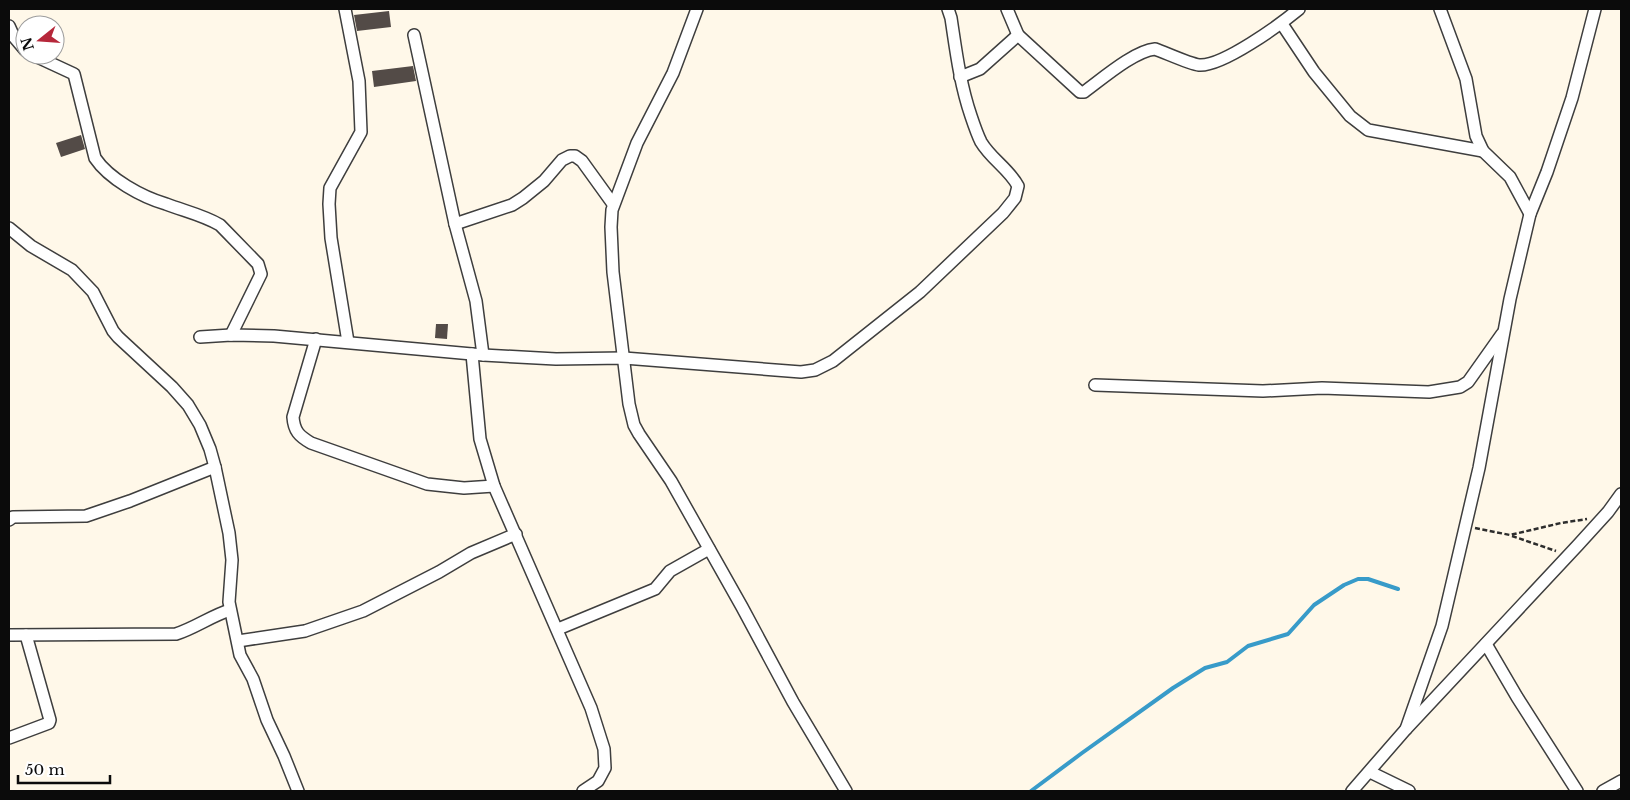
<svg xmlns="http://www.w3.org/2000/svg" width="1630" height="800" viewBox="0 0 1630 800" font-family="'Libre Baskerville',serif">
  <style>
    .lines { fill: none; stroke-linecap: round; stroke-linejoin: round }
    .stream { stroke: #389bc9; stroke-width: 4 }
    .building { fill: #534b47 }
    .minor-casing { stroke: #3e3e3e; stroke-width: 14 }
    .path { stroke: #2d2d2d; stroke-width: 2.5; stroke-dasharray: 5 2.5; stroke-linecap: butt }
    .minor { stroke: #fff; stroke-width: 11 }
  </style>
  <rect width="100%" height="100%" fill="#fff8e9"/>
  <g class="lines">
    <!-- stream -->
    <path class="stream" d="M1031,791L1082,753L1173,688L1205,668L1227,662L1248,646L1288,634L1314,605L1344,585L1358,579H1368L1398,589"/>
  </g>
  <!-- building -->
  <g class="building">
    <path d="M389,11L391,27L357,31L354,15Z"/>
    <path d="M413,66L416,81L374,87L372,71Z"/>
    <path d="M81,135L85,149L61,157L56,143Z"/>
    <path d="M436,324H448L447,339L435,338Z"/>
  </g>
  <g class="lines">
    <defs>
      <g id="minor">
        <path d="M345,9L359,81L361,132L330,188L329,204L331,238L348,342"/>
        <path d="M697,9L673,73L637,143L612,210L611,227L613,272L629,404L634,425L639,434L671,481L742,607L793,702L846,791"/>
        <path d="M1007,9L1018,35L1080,92H1084C1102,79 1134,51 1155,49C1164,52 1190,64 1199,65C1222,67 1281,24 1299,9"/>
        <path d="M1440,9L1466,79L1476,136L1483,151L1510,177L1530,214"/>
        <path d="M1282,24L1314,72L1350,116L1368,130L1483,151"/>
        <path d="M9,26L14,37L25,50"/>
        <path d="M414,35L455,224L476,301L483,355"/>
        <path d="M33,55L74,74L95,158C109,179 142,197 166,204C184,211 203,215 220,225L258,264L261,274L231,335"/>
        <path d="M960,77L980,69L1018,35"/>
        <path d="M455,224L512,205L523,198L544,181L562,160L570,156H575L582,161L613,204"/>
        <path d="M9,228L31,246L72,270L93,292L113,331L118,337L172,387L188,405L200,425L210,449L215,467L229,533L232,560L229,602L240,655L253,679L267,720L284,756L298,791"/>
        <path d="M200,337L231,335L274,336L483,355L556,359L624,358L801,372L815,370L833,361L920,292L1003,213L1015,198L1018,186C1009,169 991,159 981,142C977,134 974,125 971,116C960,84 956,51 951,18L948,9"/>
        <path d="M316,339L293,417C294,431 299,436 311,443L427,484L464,488L494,486"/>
        <path d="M472,354L480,439L494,486L591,708L604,749L605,768L598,781L583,791"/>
        <path d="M1095,385L1263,391L1322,388L1429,392L1460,387L1468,382L1502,334"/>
        <path d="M9,520L13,517L86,516L130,501L215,467"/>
        <path d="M558,629L655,589L670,571L709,549"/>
        <path d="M9,635L176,634C195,628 211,616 230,610"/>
        <path d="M238,641L305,631L363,611L439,572L471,553L516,534"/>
        <path d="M1486,644L1517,697L1577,791"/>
        <path d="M1406,729L1442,626L1479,468L1510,299L1530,214L1547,172L1572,98L1595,9"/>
        <path d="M9,738L49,723L50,720L26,635"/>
        <path d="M1370,772L1409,791"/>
        <path d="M1352,791L1406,729L1578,545L1608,512L1621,494"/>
        <path d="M1603,791L1621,781"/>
      </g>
    </defs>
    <!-- minor casing -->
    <use href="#minor" class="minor-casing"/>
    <!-- path -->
    <g class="path">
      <path d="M1475,528L1510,535L1561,523L1587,519"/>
      <path d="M1512,536L1556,551"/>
    </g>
    <!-- minor -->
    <use href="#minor" class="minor"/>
  </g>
  <!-- border -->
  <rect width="1630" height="800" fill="none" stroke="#0b0b0b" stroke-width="20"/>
  <!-- north arrow -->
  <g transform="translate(40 40) rotate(253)"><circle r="24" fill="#ffffff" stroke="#9d9d9d"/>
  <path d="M0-4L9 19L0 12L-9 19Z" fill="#b6273a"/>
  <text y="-8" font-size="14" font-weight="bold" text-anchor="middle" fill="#0b0b0b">N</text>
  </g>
  <!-- scale -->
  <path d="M18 775v8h92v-8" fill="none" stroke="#0b0b0b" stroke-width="2.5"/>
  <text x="25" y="775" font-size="15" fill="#0b0b0b" stroke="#ffffff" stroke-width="4" paint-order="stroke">50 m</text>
</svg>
